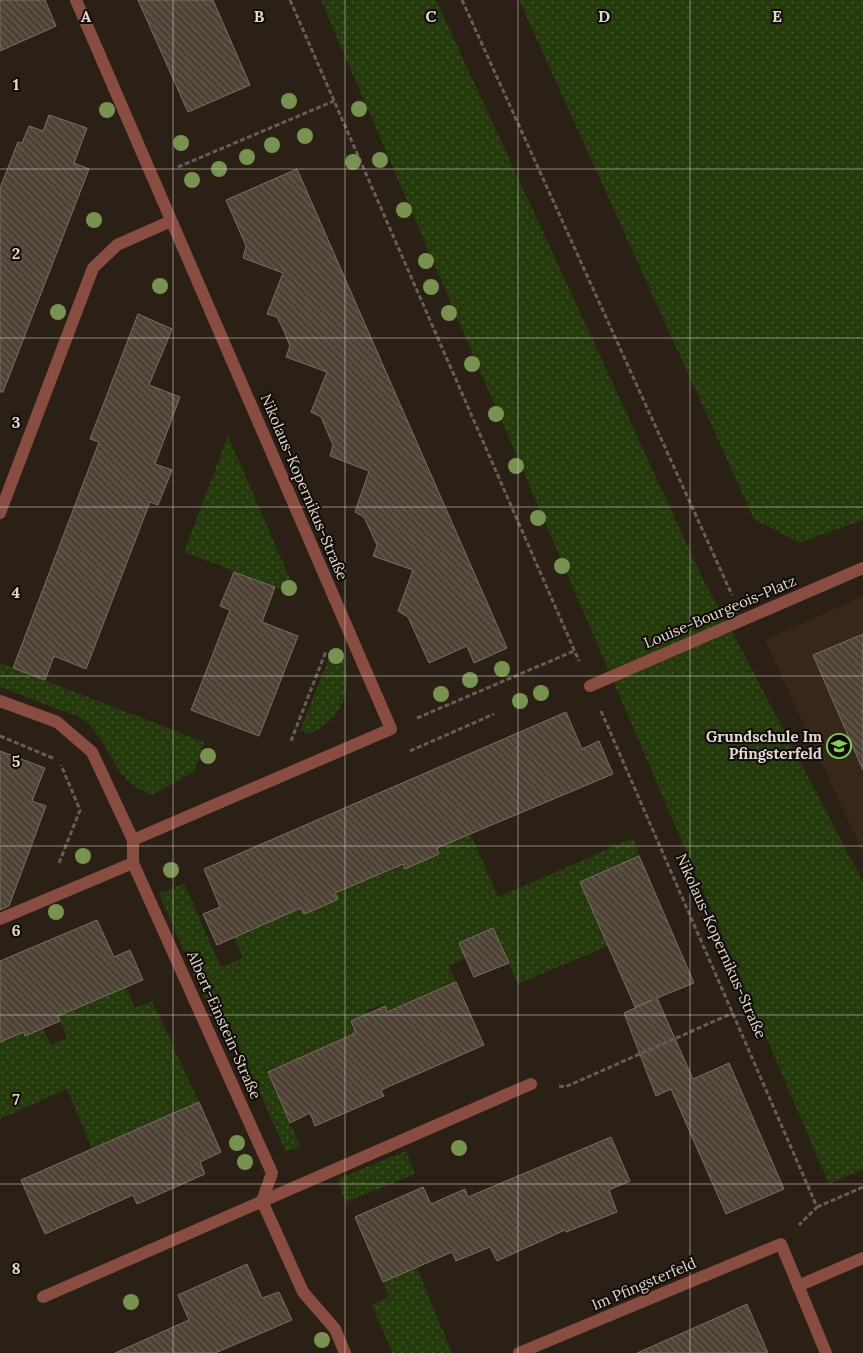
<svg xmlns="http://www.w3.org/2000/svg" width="863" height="1353" viewBox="0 0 863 1353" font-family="Lora,serif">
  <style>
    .built { fill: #372718 }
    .green { fill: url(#green-dots) }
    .building { fill: url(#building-back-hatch); stroke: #7b6d61 }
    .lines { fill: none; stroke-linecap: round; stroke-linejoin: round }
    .path { stroke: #675d54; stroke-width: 3; stroke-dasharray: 5 2.5; stroke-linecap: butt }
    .lane { stroke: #894c41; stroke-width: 12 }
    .street { stroke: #894c41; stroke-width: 12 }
    .tree { fill: #77934f }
    .grid { fill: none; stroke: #e0d9d2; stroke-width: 1; stroke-opacity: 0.55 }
    .labels { text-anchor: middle; stroke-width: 4; stroke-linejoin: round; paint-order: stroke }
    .street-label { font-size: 15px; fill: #e0d9d2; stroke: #100b07 }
    .poi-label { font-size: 15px; font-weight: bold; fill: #e0d9d2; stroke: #100b07; text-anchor: end }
    .grid-label { font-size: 16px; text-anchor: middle; font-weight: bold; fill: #e0d9d2; stroke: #100b07; stroke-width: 4; stroke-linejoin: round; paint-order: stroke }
  </style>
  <defs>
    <pattern id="green-dots" width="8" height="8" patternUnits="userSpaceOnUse" patternTransform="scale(1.25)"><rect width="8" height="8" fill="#243a0b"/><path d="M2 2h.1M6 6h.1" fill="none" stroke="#44562e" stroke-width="1.8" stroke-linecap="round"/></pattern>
    <pattern id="building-back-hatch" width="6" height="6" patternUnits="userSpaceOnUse" patternTransform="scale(1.25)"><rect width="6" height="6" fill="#4e4237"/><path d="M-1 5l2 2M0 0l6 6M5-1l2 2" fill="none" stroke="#675d53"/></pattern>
  </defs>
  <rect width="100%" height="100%" fill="#2b2016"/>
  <!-- built -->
  <path class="built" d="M863,596V852L765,640Z"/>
  <!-- green -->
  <g class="green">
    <path d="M321,0H436L703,579L746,658L863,882V1169L829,1184Z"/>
    <path d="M519,0H863V520L800,543L754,519Z"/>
    <path d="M228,436L297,595L184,552Z"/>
    <path d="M332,651L344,655C352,690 344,719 309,734L300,730Z"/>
    <path d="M0,663L204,742L195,771L153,795C111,782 115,747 85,721C78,715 66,712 57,709C38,701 19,694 0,687Z"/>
    <path d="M470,833L498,897L633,838L640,856L580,882L608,946L518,984L493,928L466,958L449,966L456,982L387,1012L383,1004L367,1011L368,1013L351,1021L356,1033L268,1072L263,1063L300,1146L286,1152L226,1017L215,1022L159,894L184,883L221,967L243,958L234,937L301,908L321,907L338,899L335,893L403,864L405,868L439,854L437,848Z"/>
    <path d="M126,987L135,1008L152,1001L199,1102L92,1149L67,1089L0,1119V1042L24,1032L25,1035L43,1028L51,1045L67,1038L58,1016Z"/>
    <path d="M406,1151L415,1174L346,1202L337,1179Z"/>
    <path d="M416,1266L452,1353H392L372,1304L389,1297L382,1280Z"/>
  </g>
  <!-- building -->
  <g class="building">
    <path d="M0,0H45L56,26L0,51Z"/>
    <path d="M138,0H213L250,85L188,112Z"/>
    <path d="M49,115L87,128L74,163L89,169L3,392H0V188L18,142L22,143L29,126L43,131Z"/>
    <path d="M297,169L507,648L474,663L467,646L429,663L408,617L398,611L413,570L373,556L377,545L364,517L355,512L369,471L330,456L333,445L321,417L311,412L327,372L286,357L290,346L284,331L277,317L267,314L283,273L243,258L246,246L226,200Z"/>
    <path d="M138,314L172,329L149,385L180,397L155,464L172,470L158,505L150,502L86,669L54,656L45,680L13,668L99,442L90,439Z"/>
    <path d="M234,572L275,587L262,622L298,636L259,736L191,710L230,610L220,606Z"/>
    <path d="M863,634V770L813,655Z"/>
    <path d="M566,712L582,749L599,741L613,774L437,848L439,854L405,869L403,864L335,893L338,899L321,907L304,914L301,908L217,945L203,914L220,907L204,869Z"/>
    <path d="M0,751L45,768L32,801L46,806L9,906L0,910Z"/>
    <path d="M639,856L694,983L657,998L693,1079L729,1063L784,1189L726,1214L671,1089L656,1096L624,1013L652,1000L635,1007L580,882Z"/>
    <path d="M97,920L114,957L130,950L143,980L58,1016L60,1021L25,1036L24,1032L0,1042V961Z"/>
    <path d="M493,928L509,963L474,977L459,943Z"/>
    <path d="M456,982L484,1045L381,1090L384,1096L315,1126L310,1113L290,1123L268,1072L356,1033L351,1021L385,1006L387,1012Z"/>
    <path d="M199,1102L221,1152L200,1162L205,1174L137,1204L133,1195L45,1234L21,1180Z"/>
    <path d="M611,1137L630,1181L609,1190L617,1212L566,1232L565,1230L497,1261L490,1247L456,1261L452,1252L383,1282L355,1217L423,1187L431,1204L465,1189L468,1197Z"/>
    <path d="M247,1264L262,1298L279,1292L292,1320L215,1353H115L189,1320L178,1295Z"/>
    <path d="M747,1304L768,1353H637L712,1320Z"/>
  </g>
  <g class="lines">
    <!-- path -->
    <g class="path">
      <path d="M290,0L579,661"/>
      <path d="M462,0L732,595"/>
      <path d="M178,167L334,101"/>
      <path d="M601,711L817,1207L799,1225"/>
      <path d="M417,718L574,651"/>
      <path d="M0,736L55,759"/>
      <path d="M291,741L326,651"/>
      <path d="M410,751L494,714"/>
      <path d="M59,863L80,810L61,765"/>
      <path d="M559,1086L565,1087L733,1013"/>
      <path d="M817,1207L863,1187"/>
    </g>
    <!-- lane -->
    <path class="lane" d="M590,686L863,568"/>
    <!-- street -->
    <g class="street">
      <path d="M76,0L391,729L133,840"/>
      <path d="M0,513L93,268L117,245L171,221"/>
      <path d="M0,701L57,722L92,752L133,840V863L272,1173L262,1201L303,1292L335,1329L345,1353"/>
      <path d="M0,919L133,863"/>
      <path d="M798,1286L863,1258"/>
      <path d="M43,1297L531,1084"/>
      <path d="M519,1353L781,1244L826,1353"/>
    </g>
  </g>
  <!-- trees -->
  <g class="tree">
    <circle cx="289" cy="101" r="8"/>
    <circle cx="359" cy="109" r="8"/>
    <circle cx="107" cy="110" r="8"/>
    <circle cx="305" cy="136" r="8"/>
    <circle cx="181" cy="143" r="8"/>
    <circle cx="272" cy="145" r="8"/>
    <circle cx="247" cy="157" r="8"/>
    <circle cx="380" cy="160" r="8"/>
    <circle cx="353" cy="162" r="8"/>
    <circle cx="219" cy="169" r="8"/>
    <circle cx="192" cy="180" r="8"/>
    <circle cx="404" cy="210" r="8"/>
    <circle cx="94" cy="220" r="8"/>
    <circle cx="426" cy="261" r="8"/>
    <circle cx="160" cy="286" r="8"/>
    <circle cx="431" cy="287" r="8"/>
    <circle cx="58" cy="312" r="8"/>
    <circle cx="449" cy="313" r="8"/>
    <circle cx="472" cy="364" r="8"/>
    <circle cx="496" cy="414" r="8"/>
    <circle cx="516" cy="466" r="8"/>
    <circle cx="538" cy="518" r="8"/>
    <circle cx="562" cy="566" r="8"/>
    <circle cx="289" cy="588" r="8"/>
    <circle cx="336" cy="656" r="8"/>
    <circle cx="502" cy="669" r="8"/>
    <circle cx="470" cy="680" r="8"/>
    <circle cx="541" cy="693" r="8"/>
    <circle cx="441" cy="694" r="8"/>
    <circle cx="520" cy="701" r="8"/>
    <circle cx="208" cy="756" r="8"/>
    <circle cx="83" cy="856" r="8"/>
    <circle cx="171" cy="870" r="8"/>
    <circle cx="56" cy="912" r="8"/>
    <circle cx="237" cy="1143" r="8"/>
    <circle cx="459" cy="1148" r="8"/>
    <circle cx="245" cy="1162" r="8"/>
    <circle cx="131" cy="1302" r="8"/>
    <circle cx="322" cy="1340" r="8"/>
  </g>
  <!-- grid -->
  <path class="grid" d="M173,0V1353M345,0V1353M518,0V1353M690,0V1353M0,169H863M0,338H863M0,507H863M0,676H863M0,846H863M0,1015H863M0,1184H863"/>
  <!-- icons -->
  <defs>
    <symbol id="school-ring" viewBox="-11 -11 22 22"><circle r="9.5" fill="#100b07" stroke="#7ed153" stroke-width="1.5"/><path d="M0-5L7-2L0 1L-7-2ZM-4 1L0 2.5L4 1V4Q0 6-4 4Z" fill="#7ed153"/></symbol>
  </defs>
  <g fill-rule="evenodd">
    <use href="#school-ring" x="825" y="732" width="28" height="28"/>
  </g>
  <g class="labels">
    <!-- street labels -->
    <g class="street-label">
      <text transform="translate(304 487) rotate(67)" y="5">Nikolaus-Kopernikus-Straße</text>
      <text transform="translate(720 612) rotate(-23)" y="5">Louise-Bourgeois-Platz</text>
      <text transform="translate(721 946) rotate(66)" y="5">Nikolaus-Kopernikus-Straße</text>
      <text transform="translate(224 1025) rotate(66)" y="5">Albert-Einstein-Straße</text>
      <text transform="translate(644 1284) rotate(-23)" y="5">Im Pfingsterfeld</text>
    </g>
    <!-- poi labels -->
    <g class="poi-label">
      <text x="822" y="742">Grundschule Im<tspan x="822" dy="17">Pfingsterfeld</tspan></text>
    </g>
  </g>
  <g class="grid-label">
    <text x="86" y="22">A</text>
    <text x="259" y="22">B</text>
    <text x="431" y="22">C</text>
    <text x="604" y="22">D</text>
    <text x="777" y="22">E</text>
    <text x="16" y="90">1</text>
    <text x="16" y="259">2</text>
    <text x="16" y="428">3</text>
    <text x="16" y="598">4</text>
    <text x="16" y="767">5</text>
    <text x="16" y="936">6</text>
    <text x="16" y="1105">7</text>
    <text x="16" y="1274">8</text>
  </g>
</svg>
